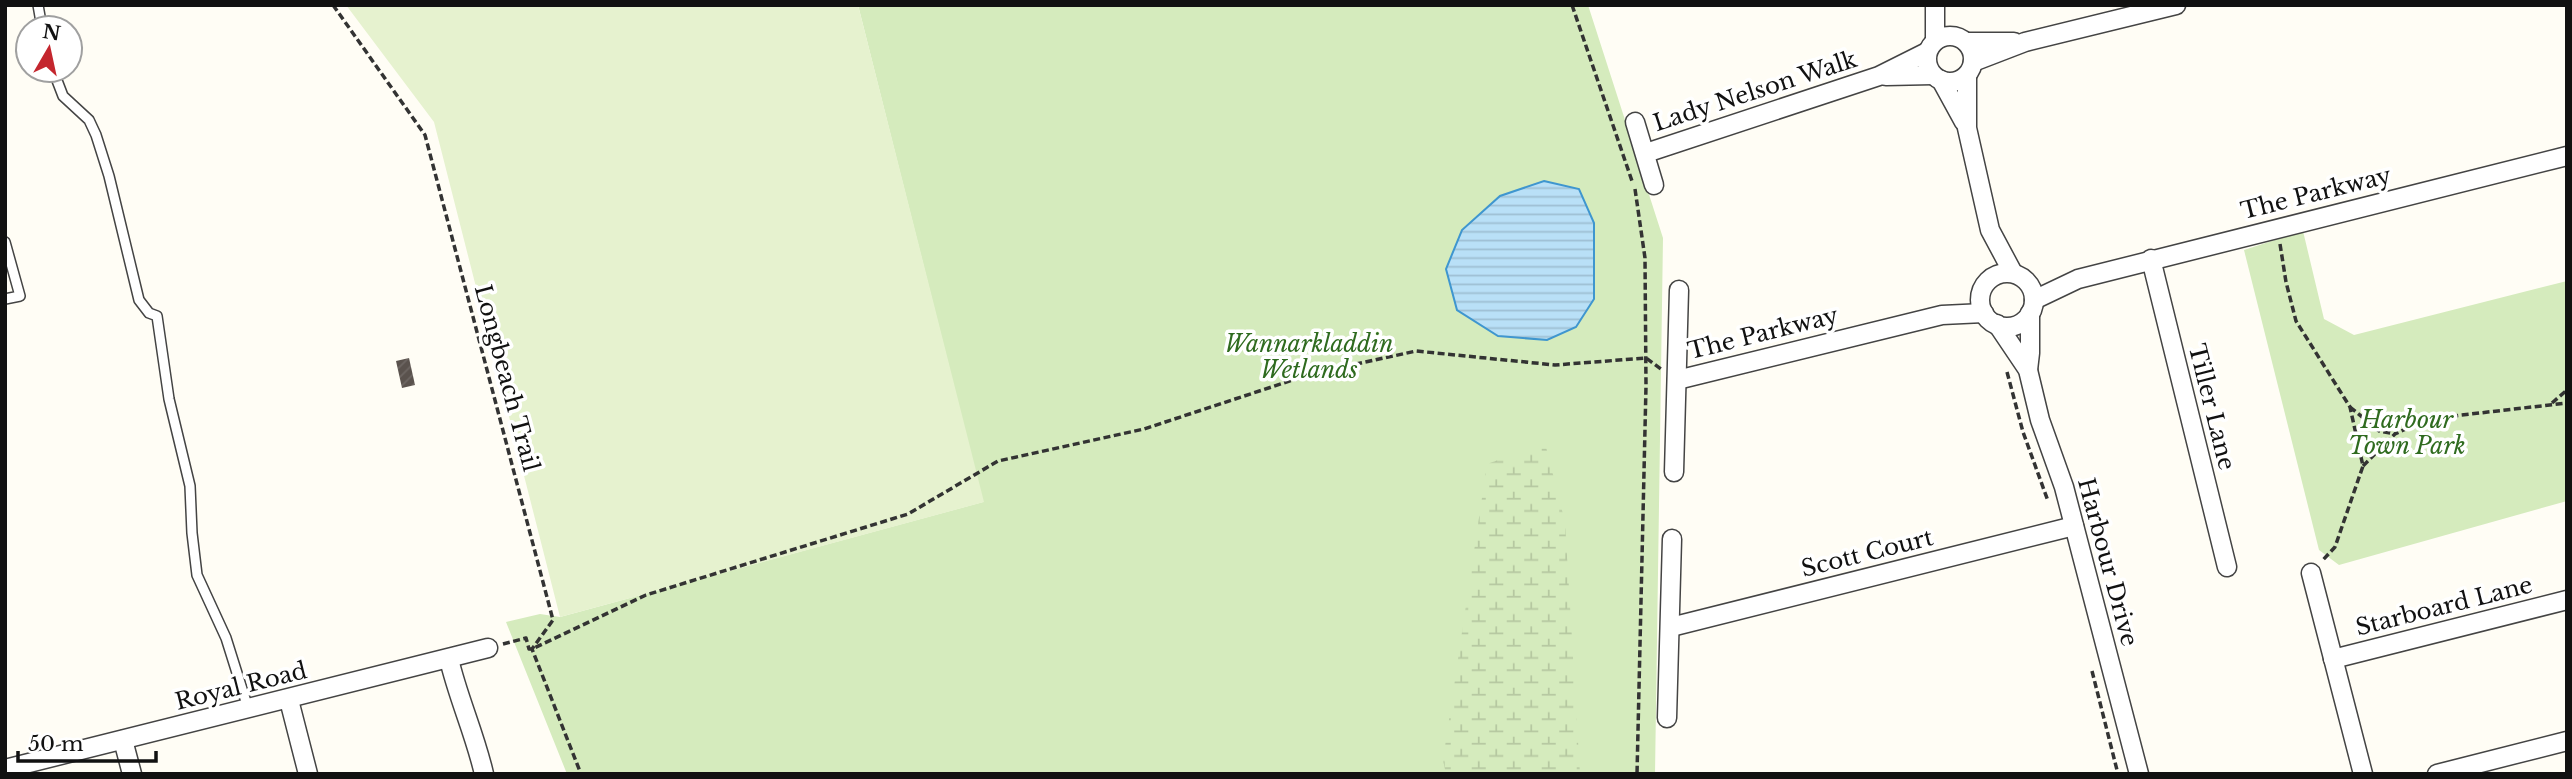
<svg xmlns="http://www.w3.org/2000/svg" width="2572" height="779" viewBox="0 0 2572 779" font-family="'Libre Baskerville',serif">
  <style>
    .green { fill: #d5ebbd }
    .wetland { fill: url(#wetland-marsh) }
    .pitch { fill: #e6f2cf }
    .water { fill: url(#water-rules); stroke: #3f96cf; stroke-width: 2 }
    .building { fill: url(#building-hatch) }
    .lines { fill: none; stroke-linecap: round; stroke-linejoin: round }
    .lane-casing { stroke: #444; stroke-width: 12 }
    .street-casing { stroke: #444; stroke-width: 21 }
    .path { stroke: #333; stroke-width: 3.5; stroke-dasharray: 7 3.5; stroke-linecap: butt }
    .lane { stroke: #fff; stroke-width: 9 }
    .street { stroke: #fff; stroke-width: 18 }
    .labels { text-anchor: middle; stroke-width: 7; stroke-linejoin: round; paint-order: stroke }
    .street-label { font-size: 23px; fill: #111; stroke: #fff }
    .park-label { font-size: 23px; font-style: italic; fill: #2f6b1f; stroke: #fff }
  </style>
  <defs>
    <pattern id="wetland-marsh" width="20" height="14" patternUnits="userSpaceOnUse" patternTransform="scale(1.75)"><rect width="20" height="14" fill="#d5ebbd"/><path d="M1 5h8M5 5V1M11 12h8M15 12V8" fill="none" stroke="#b6c8a1"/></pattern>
    <pattern id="water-rules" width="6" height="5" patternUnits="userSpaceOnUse" patternTransform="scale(1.75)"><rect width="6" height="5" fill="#b9e0f7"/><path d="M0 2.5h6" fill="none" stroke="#9ebfd3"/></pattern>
    <pattern id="building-hatch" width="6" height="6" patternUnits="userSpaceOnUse" patternTransform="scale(1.75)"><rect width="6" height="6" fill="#5a524d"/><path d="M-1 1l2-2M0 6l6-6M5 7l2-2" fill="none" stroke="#6d6662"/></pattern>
  </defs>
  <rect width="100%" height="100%" fill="#fffdf5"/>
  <!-- green -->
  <g class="green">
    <path d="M858,5H1588L1663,238L1655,774H567L506,622L540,614L560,617L983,502Z"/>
    <path d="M2303,231L2324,319L2354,335L2567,281V501L2339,565L2319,550L2244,250Z"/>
  </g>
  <!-- wetland -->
  <path class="wetland" d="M1545,443L1565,522L1580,774H1446L1443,760L1487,464Z"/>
  <!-- pitch -->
  <path class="pitch" d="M346,5H858L984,502L560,617L434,122Z"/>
  <!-- water -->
  <path class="water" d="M1544,181L1579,189L1594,223V299L1576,327L1547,340L1498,336L1457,310L1446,269L1462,230L1500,196Z"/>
  <!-- building -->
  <path class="building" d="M409,358L415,385L402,388L396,361Z"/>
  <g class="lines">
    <defs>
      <g id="lane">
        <path d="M38,5L42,28"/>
        <path d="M53,70L63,96L89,120L96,135L109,176L139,300L149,313L157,316L169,399L190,486L192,533L197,575L226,638L248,708"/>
        <path d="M5,242L20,296L5,299"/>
      </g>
      <g id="street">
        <path d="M1935,5V41"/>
        <circle cx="1950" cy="59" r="23"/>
        <path d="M1966,42H2014"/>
        <path d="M1973,62L2025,42L2176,5"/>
        <path d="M1967,75V128L1990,230L2013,273"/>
        <path d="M1886,76L1933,75"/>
        <path d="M1941,80L1964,122"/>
        <path d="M1635,122L1654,185"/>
        <path d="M1646,153L1879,76L1927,52"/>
        <path d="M2151,259L2227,567"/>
        <circle cx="2007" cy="300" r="27"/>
        <path d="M2034,300L2078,279L2567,156"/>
        <path d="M1997,324L2028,370L2040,420L2064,487L2139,774"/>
        <path d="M2028,370L2030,353V313"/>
        <path d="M1677,380L1942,315L1984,313"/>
        <path d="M1674,472L1679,290"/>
        <path d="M2311,573L2363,774"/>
        <path d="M1671,627L2074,526"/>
        <path d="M449,659C458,698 475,734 484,774"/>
        <path d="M2333,659L2567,600"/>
        <path d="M289,700L308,774"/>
        <path d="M1667,718L1672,539"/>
        <path d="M123,740L132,774"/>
        <path d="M5,769L488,648"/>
        <path d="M2437,774L2567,741"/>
      </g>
    </defs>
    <!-- lane casing -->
    <use href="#lane" class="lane-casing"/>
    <!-- street casing -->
    <use href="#street" class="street-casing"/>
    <!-- path -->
    <g class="path">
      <path d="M333,5L425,135L553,620L532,649L581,774"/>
      <path d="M1572,5L1632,181"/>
      <path d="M1635,189L1645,258L1646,386L1637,774"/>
      <path d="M2280,244L2286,282L2296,321L2350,407L2363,466L2335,547L2322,561"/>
      <path d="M2007,372L2023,432L2048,501"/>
      <path d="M2552,403L2567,390"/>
      <path d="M2350,407L2379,431L2395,434"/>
      <path d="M2363,466L2395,434L2427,419L2567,403"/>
      <path d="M503,644L526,638L529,649H532L646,595L908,514L998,461L1144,429L1311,374L1416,351L1555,365L1646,358L1661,369"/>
      <path d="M2092,671L2118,774"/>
    </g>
    <!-- lane -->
    <use href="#lane" class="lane"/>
    <!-- street -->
    <use href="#street" class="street"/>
  </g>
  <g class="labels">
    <!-- street labels -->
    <g class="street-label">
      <text transform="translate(1755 91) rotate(-18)" y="8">Lady Nelson Walk</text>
      <text transform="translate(2316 193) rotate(-14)" y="8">The Parkway</text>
      <text transform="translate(1763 333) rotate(-14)" y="8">The Parkway</text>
      <text transform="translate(507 378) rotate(75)" y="8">Longbeach Trail</text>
      <text transform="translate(2212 407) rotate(76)" y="8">Tiller Lane</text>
      <text transform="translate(1867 553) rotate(-14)" y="8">Scott Court</text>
      <text transform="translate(2108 562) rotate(75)" y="8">Harbour Drive</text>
      <text transform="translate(2444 606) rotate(-14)" y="8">Starboard Lane</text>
      <text transform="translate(241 686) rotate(-14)" y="8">Royal Road</text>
    </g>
    <!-- park labels -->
    <g class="park-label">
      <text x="1309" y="352">Wannarkladdin<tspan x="1309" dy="26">Wetlands</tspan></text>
      <text x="2407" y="428">Harbour<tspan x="2407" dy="26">Town Park</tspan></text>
    </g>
  </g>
  <!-- border -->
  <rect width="2572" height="779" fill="none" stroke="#111111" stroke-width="14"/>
  <!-- north arrow -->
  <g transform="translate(49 49) rotate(9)"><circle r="33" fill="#ffffff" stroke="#a0a0a0" stroke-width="2"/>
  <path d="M0-5L12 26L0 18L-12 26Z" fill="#c4262e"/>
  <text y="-10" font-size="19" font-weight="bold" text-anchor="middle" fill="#111111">N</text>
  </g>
  <!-- scale -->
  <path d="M18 751v10h138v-10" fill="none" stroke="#111111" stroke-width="3.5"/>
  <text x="28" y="751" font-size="21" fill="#111111" stroke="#ffffff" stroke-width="5" paint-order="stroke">50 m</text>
</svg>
